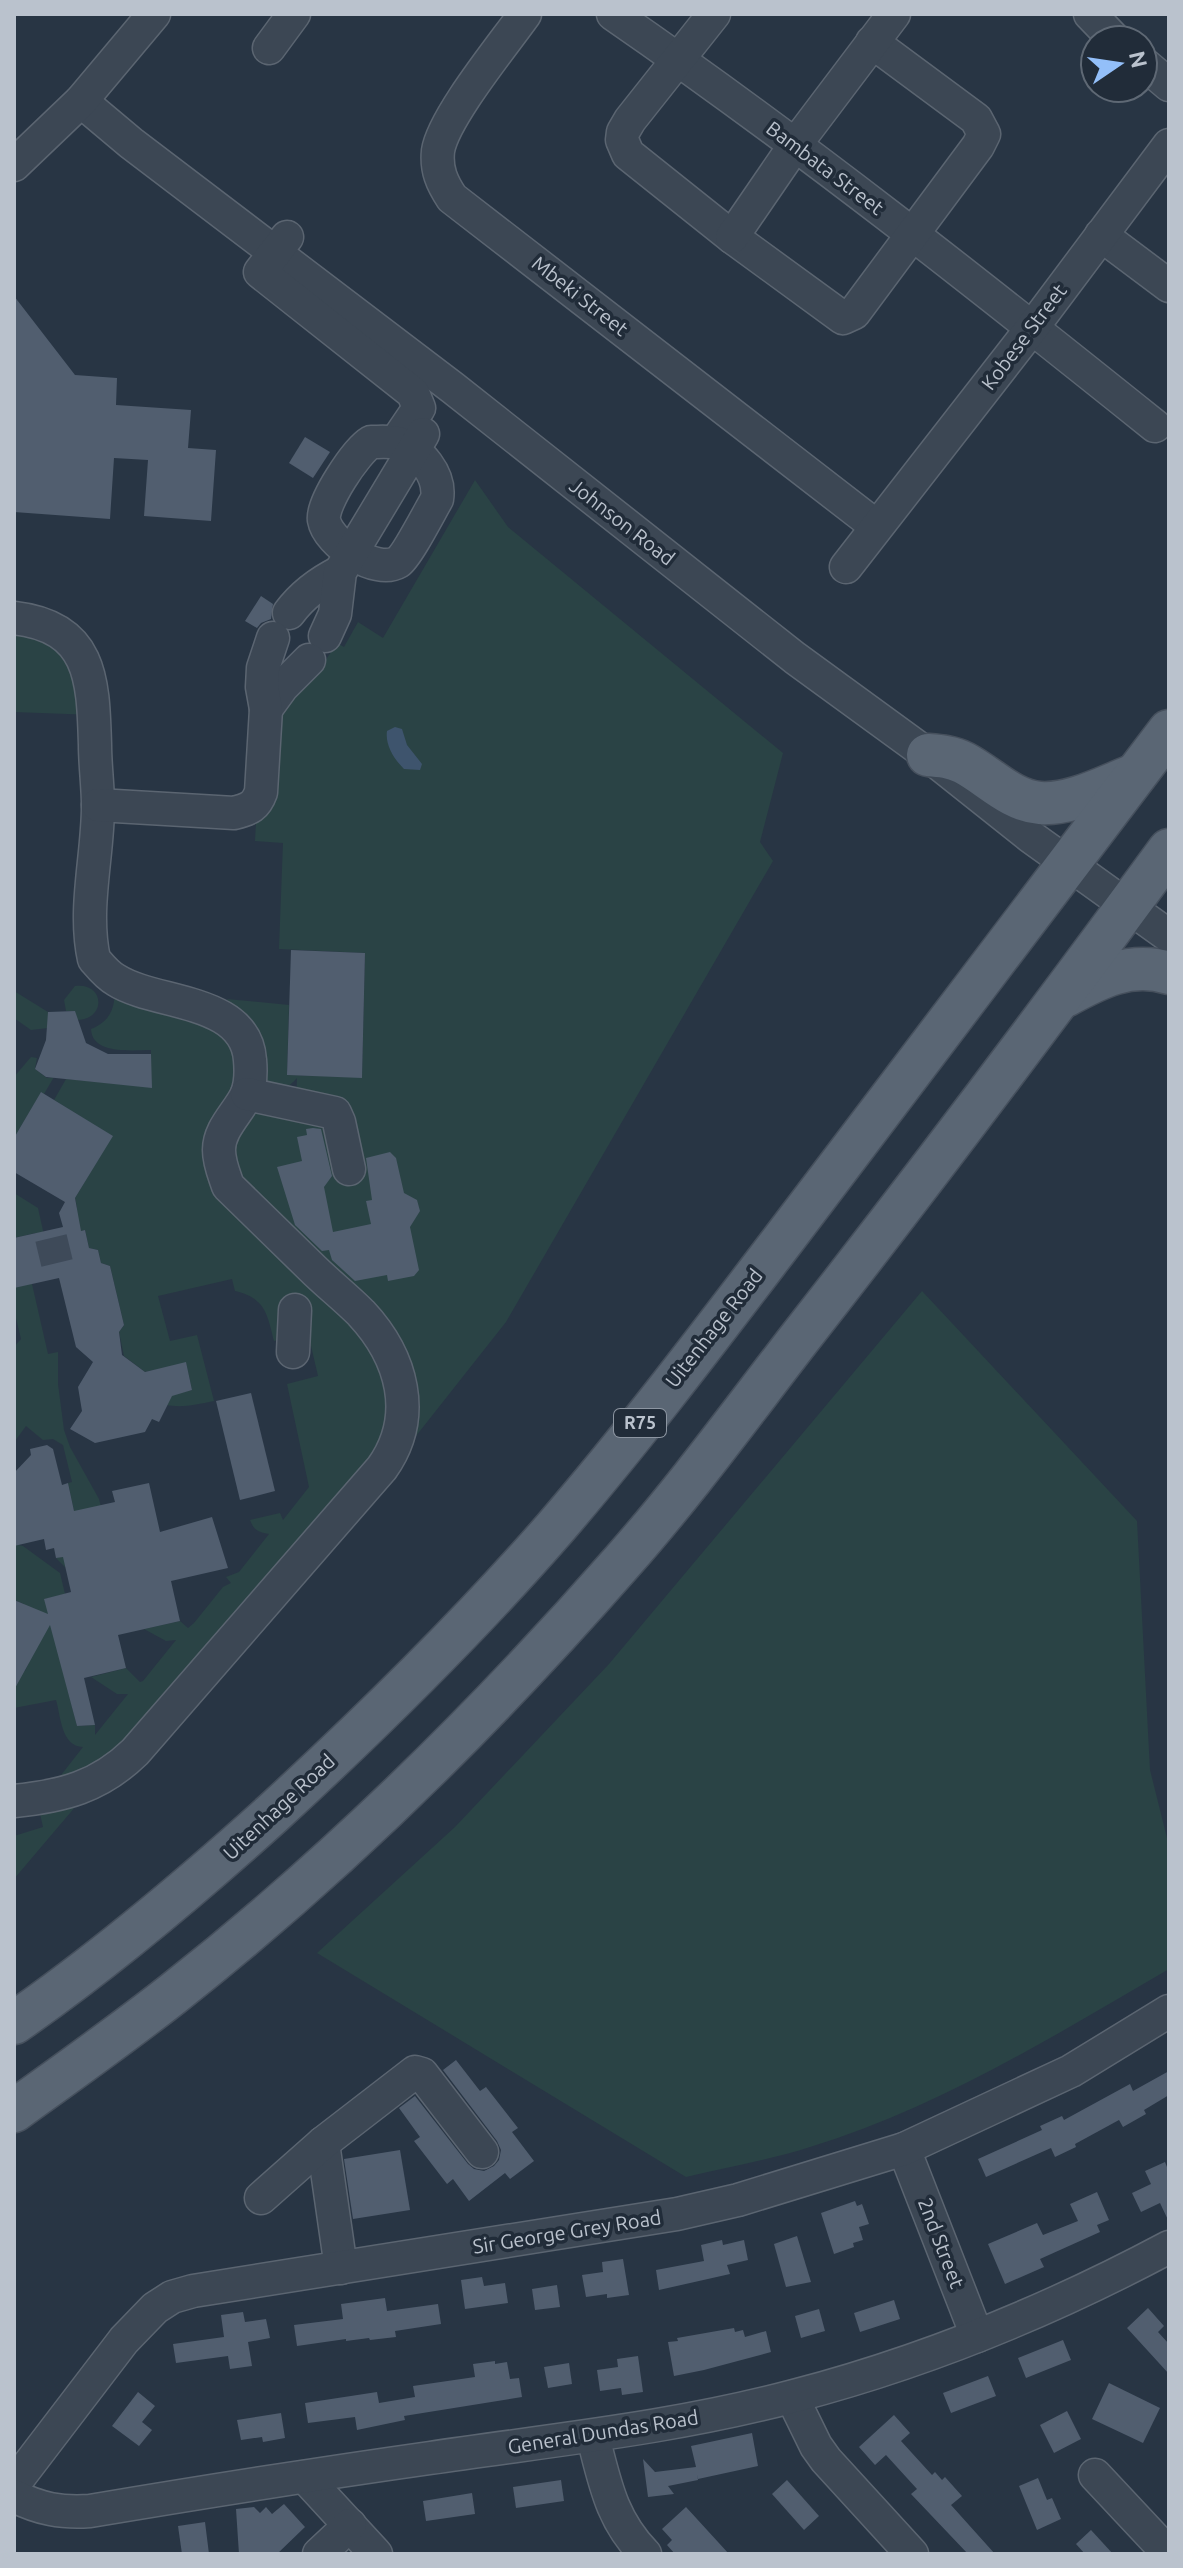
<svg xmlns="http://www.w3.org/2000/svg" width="1183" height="2568" viewBox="0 0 1183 2568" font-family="Ubuntu,sans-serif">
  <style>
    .green { fill: #2a4345 }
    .water { fill: #3e546d }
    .building { fill: #515e6f }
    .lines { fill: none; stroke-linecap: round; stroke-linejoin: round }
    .minor-tunnel { stroke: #3e4a59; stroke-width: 32; stroke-dasharray: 32 16; stroke-linecap: butt }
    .minor-casing { stroke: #5b6571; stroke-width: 35 }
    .major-casing { stroke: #46505d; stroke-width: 45 }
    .minor { stroke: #3c4754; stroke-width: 32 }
    .major { stroke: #5a6674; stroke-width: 42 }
    .labels { text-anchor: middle; stroke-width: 7; stroke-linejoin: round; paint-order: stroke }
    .shield { fill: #212c39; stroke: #8c95a1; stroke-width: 2 }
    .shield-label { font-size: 18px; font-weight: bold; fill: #bac2cd }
    .street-label { font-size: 20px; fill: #bac2cd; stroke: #212c39 }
  </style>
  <rect width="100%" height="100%" fill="#283544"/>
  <!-- green -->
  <g class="green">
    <path d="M475,480L508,527L783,753L760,842L773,861L506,1322L356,1512L350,1505L328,1529L317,1522L14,1879V1836L43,1827L34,1787L58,1779L83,1747C61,1746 61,1717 56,1700L14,1708V1678L17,1677L16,1673L25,1671L29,1662L21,1629L28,1622L24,1604L14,1600V1544L23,1546L60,1573L65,1594L45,1599L77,1726L95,1725V1735L128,1694H117L91,1677L126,1668L140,1682L143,1681L176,1640L166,1641L144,1629L180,1621L188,1628L194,1623L223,1587L231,1583L226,1577L239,1572L269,1534C259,1532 254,1531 250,1520L280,1513L283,1520L309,1487L287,1384L318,1376L308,1333L274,1341C267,1313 265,1298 235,1291L232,1279L158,1296L170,1341L197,1335L214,1401C190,1406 174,1410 151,1400L192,1390L186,1363L145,1372L124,1356L119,1332L124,1325L110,1266L101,1263L98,1250L89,1248L85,1230L77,1232L73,1213L77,1207L75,1198L112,1136L54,1100L66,1079L151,1087V1050C132,1050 92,1055 91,1029C115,1019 115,1003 115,980C146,993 210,1004 233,1024C242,1031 248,1046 250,1057C252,1070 249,1082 248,1094L296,1103L297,1078C286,1090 283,1089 266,1088L260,1052L227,999L289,1005L287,1075L362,1077L365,953L279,949L283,843L255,841L257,804L261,792L266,709L282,687L309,660L321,667L337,643L344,647L358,622L383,638Z"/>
    <path d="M14,618L55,630L94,715L14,712Z"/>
    <path d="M75,986C105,982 107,1020 76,1020L75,1011H66L64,1000Z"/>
    <path d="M14,991L48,1012V1028L31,1030L14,1018Z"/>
    <path d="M31,1057L37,1058L35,1069L47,1078L54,1077L44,1094L41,1093L14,1138V1077Z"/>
    <path d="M14,1193L38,1208L44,1235L35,1233L14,1238Z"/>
    <path d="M14,1275L32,1284L48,1354L58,1352V1384L64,1430L70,1447L99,1499L111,1546L100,1558L65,1567L56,1558L101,1548L74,1511L68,1483L72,1482L63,1445L53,1439L43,1440L26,1426L15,1441L14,1347L21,1339L14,1310Z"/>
    <path d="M922,1291L1137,1521L1150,1770L1169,1846V1969C1054,2036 938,2108 810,2147C770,2160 727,2167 686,2177L317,1953L455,1827L609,1664Z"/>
  </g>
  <!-- water -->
  <path class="water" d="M395,727L402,729L407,745L422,764L420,770L404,769C394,759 385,745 387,731Z"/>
  <!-- building -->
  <g class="building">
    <path d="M14,296L75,375L117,378L116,405L191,410L188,448L216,450L211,521L144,516L148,460L114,458L110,519L14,512Z"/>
    <path d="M305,437L330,452L313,478L289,463Z"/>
    <path d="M261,596L273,604L271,619L261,623L257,628L245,621Z"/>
    <path d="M291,950L365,953L362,1078L287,1075Z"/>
    <path d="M75,1011L86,1043L108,1054H151L152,1088L46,1077L35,1069L46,1040L48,1012Z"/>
    <path d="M41,1092L113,1136L75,1198L81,1231L85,1230L89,1248L98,1250L101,1263L110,1266L124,1325L119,1332L122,1355L145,1372L186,1362L192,1390L172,1396L159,1422L152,1419L145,1432L95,1443L70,1429L82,1411L78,1387L93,1362L76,1347L59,1278L14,1288V1238L63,1227L59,1213L65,1202L14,1172V1138Z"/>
    <path d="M313,1128L321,1129L332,1176L324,1187L333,1232L371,1224L366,1201L372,1200L366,1158L390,1152L396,1158L404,1193L417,1200L420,1211L410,1227L419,1270L414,1276L388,1281L387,1275L355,1281L332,1260L329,1250L322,1251L295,1225L277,1167L302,1161L297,1137L307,1135L306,1129Z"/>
    <path d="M251,1393L275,1491L240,1500L216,1401Z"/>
    <path d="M47,1445L53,1449L62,1485L68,1483L74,1511L115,1502L112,1491L149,1483L160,1532L212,1517L228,1568L171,1581L180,1621L118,1635L126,1668L84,1678L95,1725L77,1726L50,1625L14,1690V1600L48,1614L44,1599L71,1592L63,1557L56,1558L54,1548L46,1550L44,1539L14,1546V1473L31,1455L30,1449Z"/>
    <path d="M456,2060L480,2091L486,2087L518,2128L512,2132L534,2161L510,2179L505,2173L469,2201L453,2179L447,2184L414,2141L420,2137L399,2108L415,2096L468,2164L474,2169L484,2171L494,2166L499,2160L501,2150L497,2141L443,2070Z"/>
    <path d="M1169,2071V2095L1144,2110L1146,2114L1123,2127L1119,2120L1075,2144L1076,2147L1055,2157L1051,2148L986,2177L978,2159L1042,2130L1040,2126L1062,2116L1064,2120L1130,2084L1133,2091Z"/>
    <path d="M400,2150L410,2210L353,2219L344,2159Z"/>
    <path d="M1165,2162L1169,2172V2222L1160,2203L1141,2212L1132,2193L1151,2184L1145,2171Z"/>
    <path d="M1097,2192L1109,2220L1097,2225L1100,2232L1040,2259L1044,2267L1005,2284L988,2244L1037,2223L1043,2235L1078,2221L1070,2204Z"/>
    <path d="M855,2201L857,2206L862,2204L869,2224L859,2227L863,2240L853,2243L854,2247L834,2254L821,2213Z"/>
    <path d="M797,2236L811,2282L786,2287L774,2244Z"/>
    <path d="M722,2240L723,2245L744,2240L748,2260L727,2265L730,2274L659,2290L656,2270L704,2261L701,2245Z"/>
    <path d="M623,2259L629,2295L607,2298V2294L586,2297L582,2275L603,2272L602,2262Z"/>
    <path d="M482,2277L484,2286L505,2283L508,2303L465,2309L461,2280Z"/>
    <path d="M557,2285L560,2307L535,2310L532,2289Z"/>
    <path d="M385,2298L387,2311L438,2304L441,2324L395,2331L396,2337L370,2340L369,2338L346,2341V2339L297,2346L294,2325L343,2319L341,2304Z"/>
    <path d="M894,2300L900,2319L860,2332L854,2313Z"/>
    <path d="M1148,2308L1164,2326L1158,2332L1169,2344V2374L1127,2328Z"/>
    <path d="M819,2309L825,2331L801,2338L795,2316Z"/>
    <path d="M243,2312L245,2322L266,2319L270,2338L248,2342L252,2366L230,2369L228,2356L176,2363L173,2344L224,2337L221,2315Z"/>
    <path d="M734,2328L735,2332L743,2330L745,2337L766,2331L771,2352L704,2370L674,2376L668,2342L678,2341L677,2338Z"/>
    <path d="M1063,2340L1071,2360L1026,2378L1018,2358Z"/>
    <path d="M638,2356L643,2392L622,2395L621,2388L600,2391L597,2370L618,2367L617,2359Z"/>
    <path d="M495,2361V2364L507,2362L510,2379L519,2378L522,2397L404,2416L405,2420L357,2430L355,2417L308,2423L305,2403L377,2392L379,2403L415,2397L413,2386L475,2377L473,2364Z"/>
    <path d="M569,2363L572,2384L548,2388L544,2367Z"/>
    <path d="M988,2376L996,2396L951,2413L943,2393Z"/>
    <path d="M1109,2383L1160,2408L1143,2443L1092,2419Z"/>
    <path d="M138,2392L155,2406L142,2422L152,2430L139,2446L112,2426Z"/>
    <path d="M1067,2411L1081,2439L1054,2453L1040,2425Z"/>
    <path d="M281,2413L285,2438L263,2442L262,2437L241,2440L237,2420Z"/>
    <path d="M894,2415L910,2433L901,2441L932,2475L935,2472L942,2480L945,2477L962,2496L951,2505L995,2554H968L911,2494L917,2489L886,2455L875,2465L859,2447Z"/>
    <path d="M752,2433L758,2466L698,2479L697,2474L698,2480L668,2486L674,2494L648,2497L643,2459L655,2472L696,2467L691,2446Z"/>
    <path d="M1038,2478L1047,2500L1052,2498L1061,2519L1037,2530L1019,2486Z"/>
    <path d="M561,2480L564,2501L516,2508L513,2487Z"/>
    <path d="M787,2480L819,2516L804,2530L772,2494Z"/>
    <path d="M472,2493L475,2514L426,2521L423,2501Z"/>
    <path d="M284,2504L305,2527L277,2554H239L236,2509L254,2507L260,2513L266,2507L272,2514Z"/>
    <path d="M686,2507L729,2554H675L667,2545L672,2540L662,2529Z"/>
    <path d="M205,2522L209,2554H182L178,2526Z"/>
    <path d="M1091,2530L1113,2554H1085L1076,2544Z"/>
  </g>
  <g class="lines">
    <!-- minor-tunnel -->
    <path class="minor-tunnel" d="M51,1238L57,1263"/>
    <defs>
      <g id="minor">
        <path d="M525,14C503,45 443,118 438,151C436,170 442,183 452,198L876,526"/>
        <path d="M613,14C800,143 978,284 1155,426"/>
        <path d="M714,14L630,120L623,132L622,140L628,154L732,237L843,318L854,313L978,146L984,134L976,119L872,42"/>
        <path d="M1090,14L1115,40"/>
        <path d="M269,48L294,14"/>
        <path d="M1143,63L1169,85"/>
        <path d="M81,101L131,143L453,388L795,658L928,755L1031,837L1169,936"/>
        <path d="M14,165L81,101L154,14"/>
        <path d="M1101,235L1169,286"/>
        <path d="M287,237L260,272L413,393L419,408L400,436"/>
        <path d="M732,237L795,145L894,14"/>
        <path d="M371,442C379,442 390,441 398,443C420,450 441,475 437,499C430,511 407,556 398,562C376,575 328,543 324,520C321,504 356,451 371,442Z"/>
        <path d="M846,567L1032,328L1169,145"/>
        <path d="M289,613C303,594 320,582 340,572"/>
        <path d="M14,618C93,627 93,681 95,745C95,765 98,786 98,806C98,856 83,909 94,959C100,966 107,975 116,980C155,1005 246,998 250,1060C251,1071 251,1085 246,1096C237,1114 219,1129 219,1150C219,1163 224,1174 228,1186C256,1213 283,1240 311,1267C327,1283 345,1297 361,1313C402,1357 419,1416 382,1468L135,1752C99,1787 63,1796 14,1801"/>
        <path d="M325,636L335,614L340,572L423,434"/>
        <path d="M266,709L282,687L309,660"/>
        <path d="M98,805L234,813C250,809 256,806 261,792L266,709L262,687L263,668L273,638"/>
        <path d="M247,1094L335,1113L339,1122L349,1169"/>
        <path d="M293,1352L295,1310"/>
        <path d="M323,2143L341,2268"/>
        <path d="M904,2149L977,2336"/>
        <path d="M261,2198L323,2143L415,2072L422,2074L482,2152"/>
        <path d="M792,2397L816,2446L826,2460L912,2554"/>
        <path d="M593,2437C605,2483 611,2519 645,2554"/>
        <path d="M1095,2475L1169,2554"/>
        <path d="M305,2477L376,2554"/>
        <path d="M14,2484L124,2340L155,2308L172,2297L193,2291L677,2214L738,2200L904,2149L1071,2071L1169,2011"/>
        <path d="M14,2496C40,2509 61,2513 90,2511C203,2492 317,2474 430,2458C552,2440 674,2428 794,2396C924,2362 1051,2310 1169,2247"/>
        <path d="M319,2554L350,2525"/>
      </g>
      <g id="major">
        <path d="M928,755C941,756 952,757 964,763C989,776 1011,801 1040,803C1072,805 1106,786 1135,775"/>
        <path d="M1065,996C1098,978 1130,961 1169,973"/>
        <path d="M14,2023C105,1960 190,1888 272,1814C371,1723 467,1629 555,1528C635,1435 709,1337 783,1240C913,1071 1039,900 1169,731"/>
        <path d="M14,2111C68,2072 122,2034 174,1993C335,1866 487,1716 622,1562C685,1491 741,1414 799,1339C925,1178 1048,1015 1169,850"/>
      </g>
    </defs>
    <!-- minor casing -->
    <use href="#minor" class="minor-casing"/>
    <!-- major casing -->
    <use href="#major" class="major-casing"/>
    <!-- minor -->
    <use href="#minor" class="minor"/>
    <!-- major -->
    <use href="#major" class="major"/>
  </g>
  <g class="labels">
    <!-- shield labels -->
    <rect class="shield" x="614" y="1409" width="52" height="28" rx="6"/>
    <g class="shield-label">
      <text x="640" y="1429">R75</text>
    </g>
    <!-- street labels -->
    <g class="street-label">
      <text transform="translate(825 168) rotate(37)" y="7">Bambata Street</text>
      <text transform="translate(580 296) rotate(38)" y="7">Mbeki Street</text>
      <text transform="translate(1024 337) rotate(-53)" y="7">Kobese Street</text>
      <text transform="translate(622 522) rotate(38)" y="7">Johnson Road</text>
      <text transform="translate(714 1328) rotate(-52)" y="7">Uitenhage Road</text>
      <text transform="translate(279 1807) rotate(-43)" y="7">Uitenhage Road</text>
      <text transform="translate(567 2232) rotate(-9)" y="7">Sir George Grey Road</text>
      <text transform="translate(941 2243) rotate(69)" y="7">2nd Street</text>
      <text transform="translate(603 2432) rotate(-9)" y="7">General Dundas Road</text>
    </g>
  </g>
  <!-- border -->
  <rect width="1183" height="2568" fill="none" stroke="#bac2cd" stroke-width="32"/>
  <!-- north arrow -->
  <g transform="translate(1119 64) rotate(77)"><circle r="38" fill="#212c39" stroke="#5e6874" stroke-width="2"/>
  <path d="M0-6L14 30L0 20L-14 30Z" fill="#93bff9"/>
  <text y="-12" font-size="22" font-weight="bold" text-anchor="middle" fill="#bac2cd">N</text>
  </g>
</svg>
